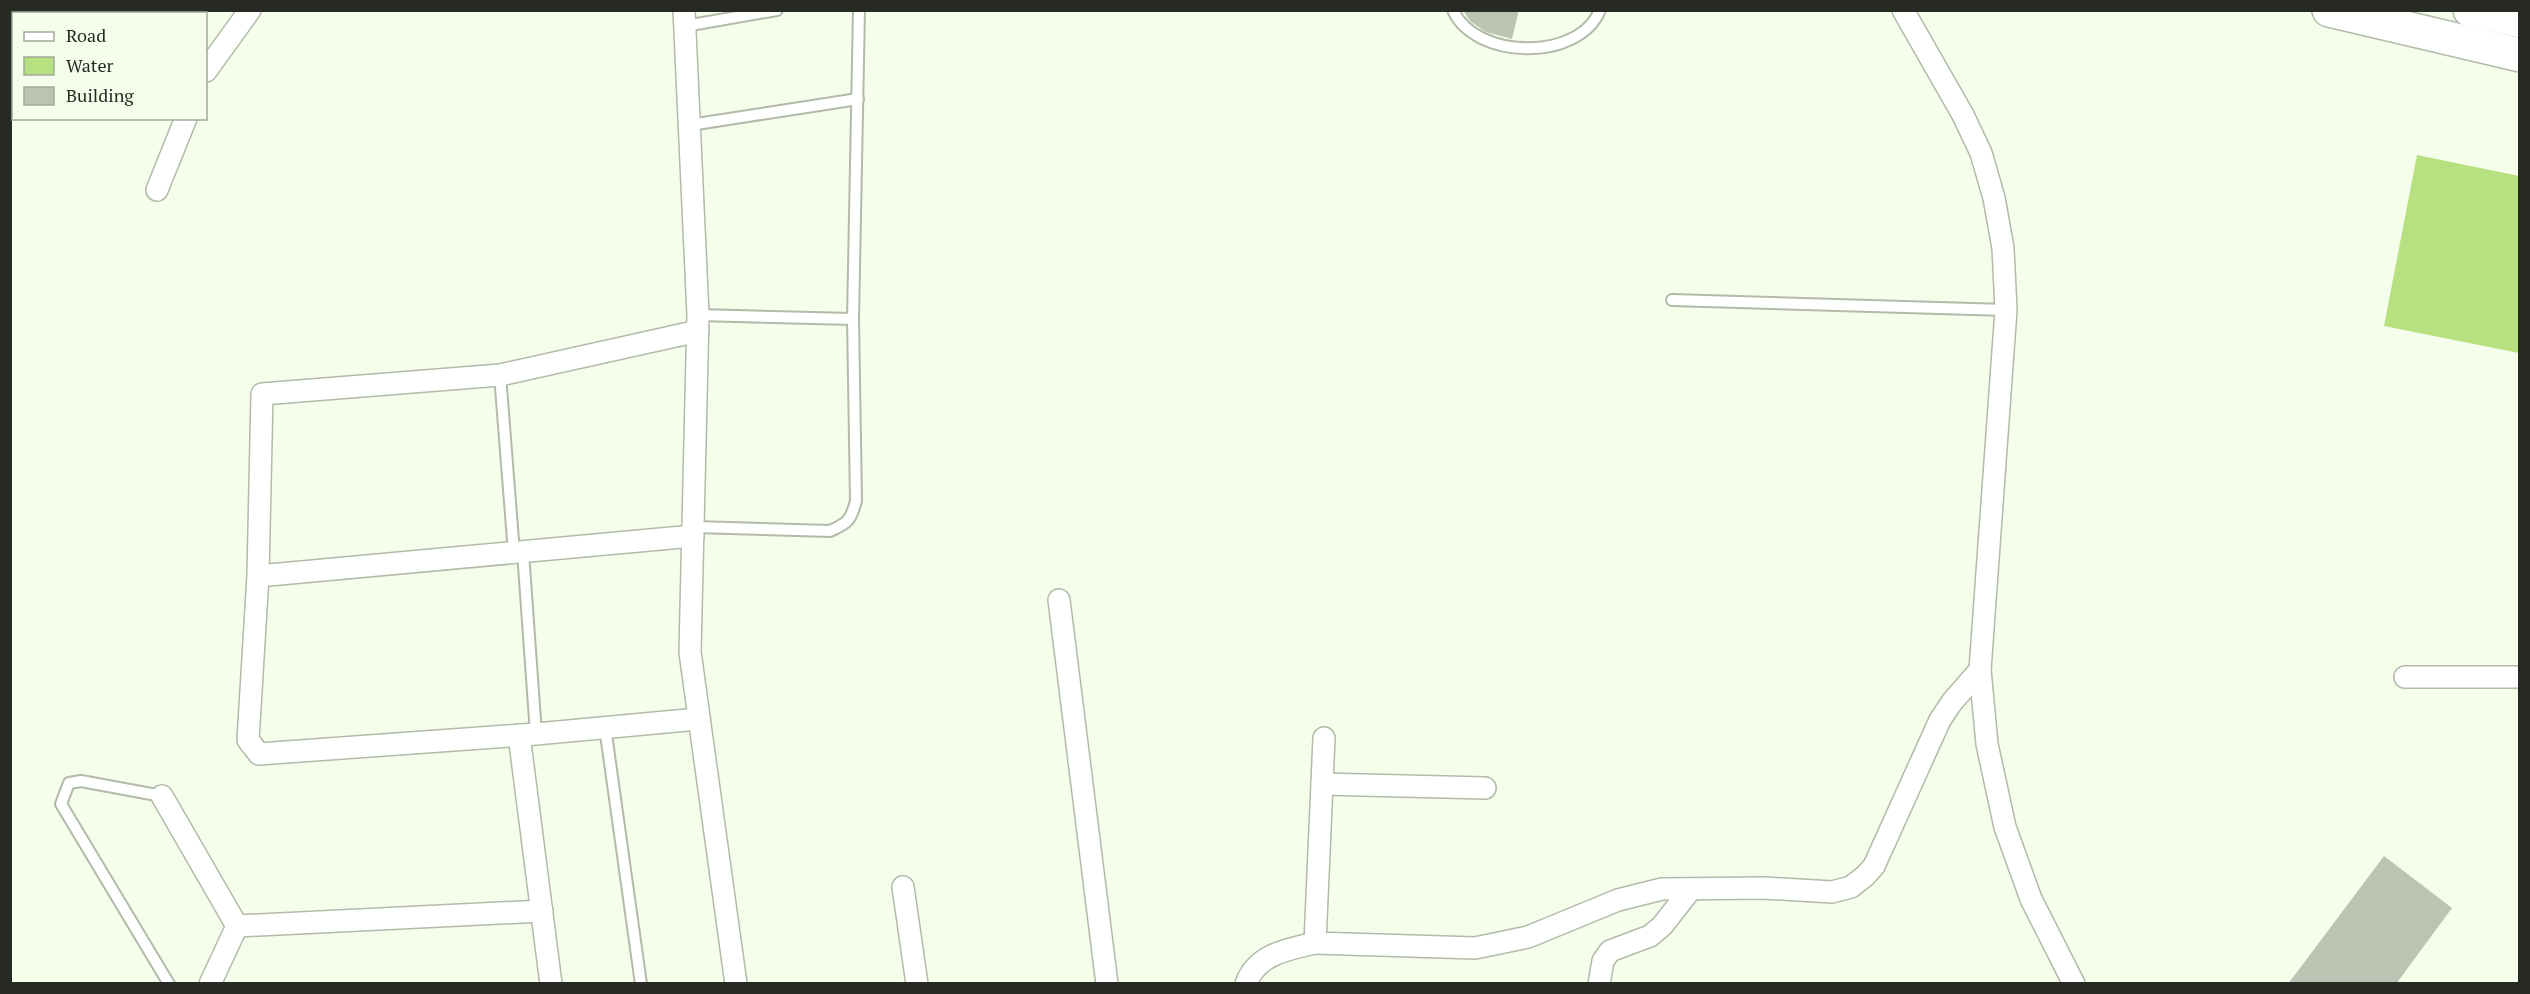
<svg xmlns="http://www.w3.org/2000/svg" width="2530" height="994" viewBox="0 0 2530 994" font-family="'PT Serif',serif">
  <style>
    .water { fill: #b7e081 }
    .building { fill: #bbc4b2 }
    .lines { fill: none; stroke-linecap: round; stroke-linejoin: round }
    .service-casing { stroke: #b2baa8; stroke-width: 14 }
    .minor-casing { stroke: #b2baa8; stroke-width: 24 }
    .primary-casing { stroke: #b2baa8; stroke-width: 36 }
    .service { stroke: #fff; stroke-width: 10 }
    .minor { stroke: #fff; stroke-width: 21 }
    .primary { stroke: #fff; stroke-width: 33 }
  </style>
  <rect width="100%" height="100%" fill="#f5feeb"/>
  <!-- water -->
  <path class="water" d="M2417,155L2519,176V353L2384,326Z"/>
  <!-- building -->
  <g class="building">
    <path d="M1463,10H1519L1512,39L1486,32L1470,21Z"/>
    <path d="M2384,856L2452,908L2396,984H2288Z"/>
  </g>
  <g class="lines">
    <defs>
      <g id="service">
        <path d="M1453,10C1475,60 1579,62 1600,10"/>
        <path d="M685,26L777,10"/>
        <path d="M690,125L858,99"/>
        <path d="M1672,300L2006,310"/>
        <path d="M698,315L853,319"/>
        <path d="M500,375L514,553"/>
        <path d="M694,527L830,531C848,523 851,520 856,501L853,319L859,10"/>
        <path d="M523,552L536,734"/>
        <path d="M605,727L641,984"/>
        <path d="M162,796L81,781L69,783L61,804L169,984"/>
      </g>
      <g id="minor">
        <path d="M684,10L698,315L690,652L736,984"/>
        <path d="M1903,10L1963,115L1981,153L1994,198L2003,248L2006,310L1980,670L1987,744L2005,827L2031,899L2074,984"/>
        <path d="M206,71L250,10"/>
        <path d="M157,190L186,118"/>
        <path d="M698,331L500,375L262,394L258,576L248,740L259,754L536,734L698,719"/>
        <path d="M258,576L693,536"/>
        <path d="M1059,600L1107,984"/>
        <path d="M2405,677H2520"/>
        <path d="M519,735L551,984"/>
        <path d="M1324,738L1315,943L1475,948L1528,937L1618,900L1662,889L1764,888L1832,892L1851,887L1865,876L1874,866L1940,720L1952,702L1980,670"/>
        <path d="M1322,784L1485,788"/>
        <path d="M162,796L237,926L542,911"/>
        <path d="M903,887L917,984"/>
        <path d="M210,984L237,926"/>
        <path d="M1246,984C1256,954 1289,949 1315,943"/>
        <path d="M1599,984L1603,961L1610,951L1650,936L1662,926L1691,889"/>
      </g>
      <g id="primary">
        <path d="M2329,10L2520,55"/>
        <path d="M2470,10L2520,21"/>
      </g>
    </defs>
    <!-- service casing -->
    <use href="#service" class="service-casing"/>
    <!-- minor casing -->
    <use href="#minor" class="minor-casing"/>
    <!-- primary casing -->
    <use href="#primary" class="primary-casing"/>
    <!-- service -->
    <use href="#service" class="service"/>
    <!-- minor -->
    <use href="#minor" class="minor"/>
    <!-- primary -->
    <use href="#primary" class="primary"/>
  </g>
  <!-- border -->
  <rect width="2530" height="994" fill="none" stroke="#262a23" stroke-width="24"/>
  <!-- legend -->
  <rect x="12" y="12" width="195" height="108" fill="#f5feeb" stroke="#a2a99b" stroke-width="1.5"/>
  <rect x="24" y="32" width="30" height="9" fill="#ffffff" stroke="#a2a99b" stroke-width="1.5"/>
  <text x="66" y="42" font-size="18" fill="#262a23">Road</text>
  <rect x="24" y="57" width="30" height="18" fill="#b7e081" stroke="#a2a99b" stroke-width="1.5"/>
  <text x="66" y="72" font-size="18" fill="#262a23">Water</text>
  <rect x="24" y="87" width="30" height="18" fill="#bbc4b2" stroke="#a2a99b" stroke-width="1.5"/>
  <text x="66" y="102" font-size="18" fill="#262a23">Building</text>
</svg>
